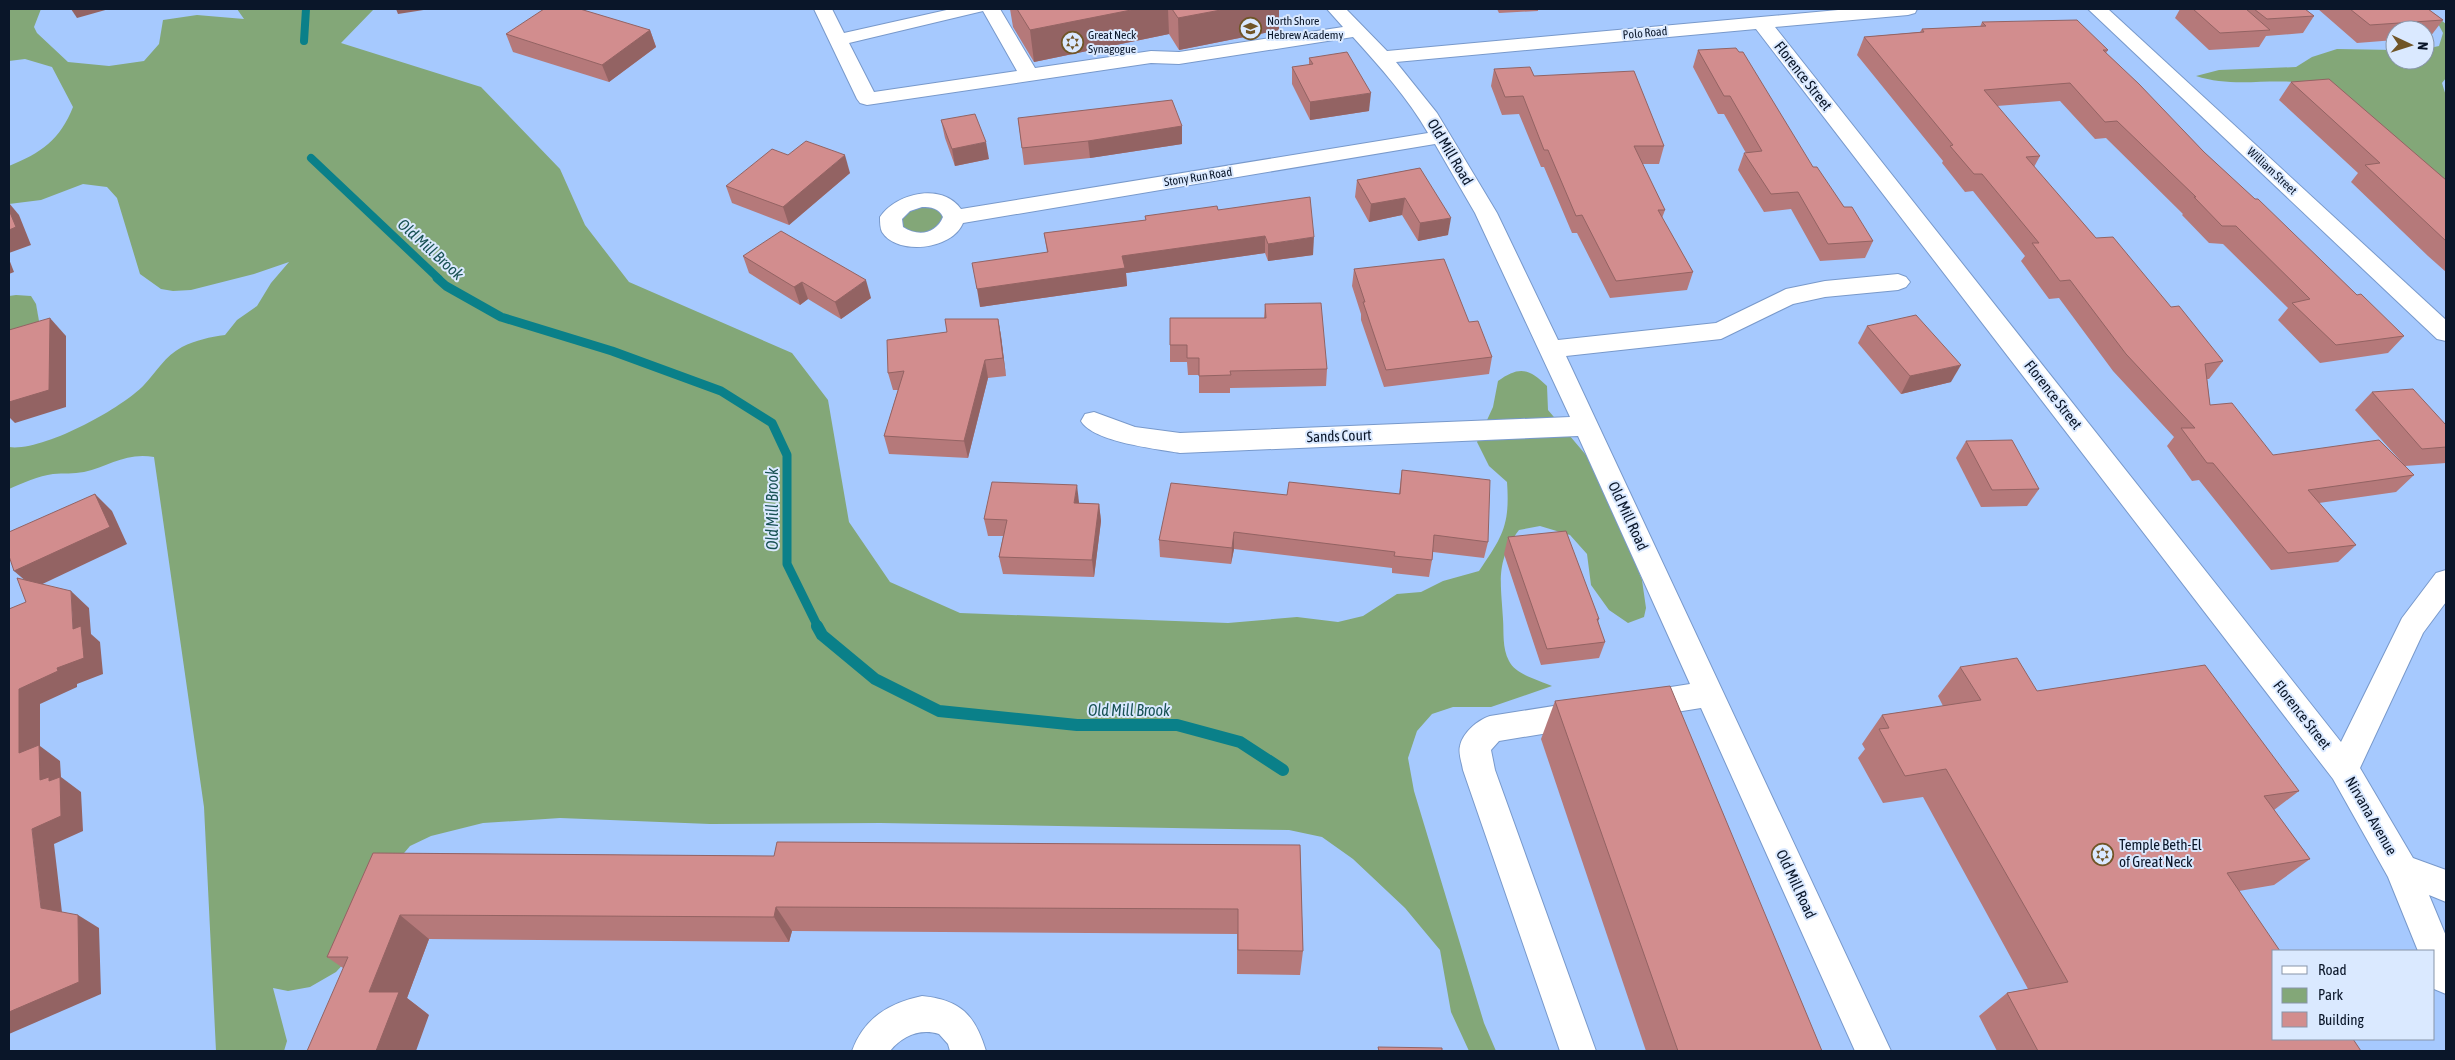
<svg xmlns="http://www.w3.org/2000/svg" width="2455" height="1060" viewBox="0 0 2455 1060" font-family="'Asap Condensed',sans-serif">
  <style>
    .green { fill: #83a778 }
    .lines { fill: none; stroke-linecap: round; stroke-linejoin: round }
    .stream-far2 { stroke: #0a8089; stroke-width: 8 }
    .stream-far1 { stroke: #0a8089; stroke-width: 9 }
    .stream { stroke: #0a8089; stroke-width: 12 }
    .minor-casing { stroke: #7899cb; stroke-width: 2 }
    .minor { fill: #fff; fill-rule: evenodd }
    .wall { fill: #b5797a }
    .shaded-wall { fill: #936363 }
    .building { fill: #d28d8e; stroke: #936363 }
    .labels { text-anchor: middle; stroke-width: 4; stroke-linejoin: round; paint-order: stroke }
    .far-poi-label { font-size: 12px; fill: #0a1629; stroke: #dae9ff; text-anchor: start }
    .far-street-label { font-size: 12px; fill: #0a1629; stroke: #dae9ff }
    .street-label { font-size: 15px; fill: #0a1629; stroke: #dae9ff }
    .poi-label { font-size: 15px; fill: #0a1629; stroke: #dae9ff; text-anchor: start }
    .water-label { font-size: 16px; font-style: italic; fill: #195254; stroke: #dae9ff }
  </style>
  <rect width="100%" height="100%" fill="#a6c9fe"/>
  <!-- green -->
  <g class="green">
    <path d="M9,9H41L34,27L37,33L68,62L109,66L144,61L159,44L163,20L197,15L244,19L237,9H374L341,43L481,87L560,169L585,225L629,282L792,353L828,400L849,522L890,582L960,613L1228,623L1297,617L1338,622L1363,616L1397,594L1421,592L1443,581L1479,571C1503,536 1510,525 1507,482L1489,466L1477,442L1493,407L1498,381C1519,366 1529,368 1547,386L1548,410L1591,461L1623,533L1642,580L1646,608L1644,617L1628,623L1609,610L1591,585L1587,554L1570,535L1540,526L1519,530C1495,562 1501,582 1503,619C1504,632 1502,648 1509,661C1516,675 1539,680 1552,686L1491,707H1453L1432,714L1417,731L1408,758L1414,791L1484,1023L1496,1051H1469L1451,1012L1440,950L1405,908L1353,859L1322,837L1289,830L880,823L710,824L560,818L483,823L431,836L410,846L393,866L360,946L336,972L310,987L288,991L273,988L287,1041L284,1051H216L204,807L154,457C127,452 109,466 84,472C73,474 64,473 53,474C39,476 22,483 9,489V447C42,452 121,409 144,385C157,371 165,356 182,347C196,340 210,337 225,335L237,320L257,306L271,283L289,262L254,274L191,290L173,291L161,289L140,274L117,198L107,187L83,184L41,200L9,204V166C41,153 60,140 73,107L52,67L25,59L9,61Z"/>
    <path d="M2433,14L2446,24V78L2442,83L2446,96V193L2305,83C2268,78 2232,88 2196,76L2219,70L2296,67L2312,57L2337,49L2395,50V60H2425V49L2439,46L2443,33Z"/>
    <path d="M931,204L948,218L926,236L902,232V212Z"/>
    <path d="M16,295L31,296L36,304L39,321L33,330L9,342V296Z"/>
  </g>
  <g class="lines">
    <!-- stream-far2 -->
    <g class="stream-far2">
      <path d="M304,41L306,9"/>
      <path d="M311,158L439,279"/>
    </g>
    <!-- stream-far1 -->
    <path class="stream-far1" d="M437,278L446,286L501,317L612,351L721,391L772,423L787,455V564L818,627"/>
    <!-- stream -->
    <path class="stream" d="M817,626L822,635L875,679L939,711L1077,725H1177L1240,742L1283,770"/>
    <defs>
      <g id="minor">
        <path d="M814,9H832L844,33L951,9H1000L1035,68L1151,51L1179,52L1343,27L1327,9H1346L1387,51L1849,9H1917L1915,13L1908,15L1775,27L2341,742L2402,618L2436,573L2446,570V602L2423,633L2360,768L2413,858L2446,870V902L2429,895L2446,936V994L2434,989V951H2418L2388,877L2333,779L1756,29L1396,62L1437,113L1497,213L1558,340L1716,323L1786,289L1825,281L1898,274L1906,277L1910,282L1906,287L1898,290L1825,297L1793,304L1721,339L1566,356L1891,1051H1855L1701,708L1639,718L1628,714L1624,705L1628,696L1639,692L1690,684L1578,436L1180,453C1157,449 1093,442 1081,421L1085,414L1094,412L1135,427L1180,433L1570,417L1475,213L1435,144L963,223C952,250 897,256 882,232C880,228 880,222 880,217C896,193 942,182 961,209L1428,133C1408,98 1380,67 1353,37L1179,64L1151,63L867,105L860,103L857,99ZM983,11L1017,71L874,92L849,43ZM922,207C931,207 939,208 943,217C936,234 918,237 903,227L902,219L910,211Z"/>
        <path d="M2088,9H2108L2446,320V341L2437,339Z"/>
        <path d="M1585,701L1596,705L1600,714L1596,723L1585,727L1499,741L1491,750L1495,770L1596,1051H1560L1463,770C1462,763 1458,753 1460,746C1463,732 1478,720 1490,716Z"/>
        <path d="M922,996C961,1000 975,1015 986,1051H950L948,1044L939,1034C920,1028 902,1036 890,1051H852C864,1018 889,1003 922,996Z"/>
      </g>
    </defs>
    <!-- minor casing -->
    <use href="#minor" class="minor-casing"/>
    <!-- minor -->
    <use href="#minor" class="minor"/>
  </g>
  <!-- wall -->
  <g class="wall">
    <path d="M1010,9H1279V30L1179,50L1169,34L1034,62L1013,27Z"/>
    <path d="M1497,9H1538V11L1499,13Z"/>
    <path d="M2180,9H2305L2314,16L2303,33L2266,36L2259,47L2209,50L2175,18Z"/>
    <path d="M2318,9H2428L2443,20L2430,37L2425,38V30H2395V40L2357,43Z"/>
    <path d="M1982,22L2108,50L2106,53L2204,152L2357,295L2404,336L2388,353L2320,363L2278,320L2288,308L2223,244L2209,243L2182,215L2183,214L2106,138L2095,139L2060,101L1997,106L2040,156L2034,167L2096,238L2171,307L2223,361L2209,379H2207L2210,405L2273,455L2414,475L2396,492L2319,503L2356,545L2338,562L2271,570L2199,480L2192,481L2167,446L2174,437L2113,371L2059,298L2049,299L2021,261L2025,256L1973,191L1965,192L1942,163L1943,161L1857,55L1864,37L1920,32L1922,29L1980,27Z"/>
    <path d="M650,30L656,47L609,82L513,52L506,34Z"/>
    <path d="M1698,50L1813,167L1844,207L1873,241L1865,258L1820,261L1791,209L1764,212L1738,170L1744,153H1746L1724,114H1718L1693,67Z"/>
    <path d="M1309,58L1369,111L1310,120L1292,84V67L1309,65Z"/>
    <path d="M1494,69L1534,76L1664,146L1659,164H1642L1665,210L1662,218L1693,272L1687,290L1610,298L1577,233H1572L1544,167H1541L1519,114L1502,115L1491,86Z"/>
    <path d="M2291,82L2446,180V272L2428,256L2351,182L2358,173L2279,100Z"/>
    <path d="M1018,118L1182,126V144L1090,158L1024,165Z"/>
    <path d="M941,120L989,159L955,166L945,138Z"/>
    <path d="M788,155L850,173L789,225L732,203L726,186Z"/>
    <path d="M1420,168L1448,235L1418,241L1402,215L1369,222L1355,197L1357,180Z"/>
    <path d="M1218,210L1313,255L1268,261L1265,253L1126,273L1127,286L980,307L1047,252L1044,233L1146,220L1145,216Z"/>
    <path d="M743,256L871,298L841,319L808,299L800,305L749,273Z"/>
    <path d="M1354,269L1469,322L1492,357L1489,374L1384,387L1361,320V314L1352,286Z"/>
    <path d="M1265,304L1327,369L1326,386L1230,388V393H1199V375H1188L1187,362H1170V345L1264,318Z"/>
    <path d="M998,319L1001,336L1006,376L988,378L968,458L889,454L884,436L898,390H893L888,373L947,332Z"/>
    <path d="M1867,326L1951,382L1901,394L1858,343Z"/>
    <path d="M2372,392L2446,425V463L2405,466L2355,410Z"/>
    <path d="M1966,441L2039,489L2027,506L1981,507L1956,458Z"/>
    <path d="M1402,470L1488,542L1484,558L1433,552L1432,560L1429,577L1392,573V568L1234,549L1231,564L1160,557L1159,540L1287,495L1399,494Z"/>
    <path d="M1079,502V503L1099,504L1101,521L1094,577L1003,574L999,557L1003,536H988L984,519Z"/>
    <path d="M1508,537L1599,619L1598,622L1605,642L1599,658L1541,665L1504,554Z"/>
    <path d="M1960,667L2037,691L2299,791L2274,810L2310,859L2274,885L2239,891L2274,951L2361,1051H1997L1979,1016L2007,993L2028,989L1923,797L1883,803L1858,758L1865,749L1862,744L1882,715L1943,706L1938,696Z"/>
    <path d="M1555,701L1822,1051H1646L1541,739Z"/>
    <path d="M1300,845L1303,951L1300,975L1237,974V934L792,931L789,942L429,939L407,998L429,1015L343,968L327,957L373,853L774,856Z"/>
  </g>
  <!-- shaded-wall -->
  <g class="shaded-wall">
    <path d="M71,9H109L77,18Z"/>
    <path d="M396,9H430L398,14Z"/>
    <path d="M1136,9H1168L1169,34L1034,62L1030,30Z"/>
    <path d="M1226,9H1279V30L1179,50L1178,18Z"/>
    <path d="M650,30L656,47L609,82L602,65Z"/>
    <path d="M1371,93L1369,111L1310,120V102Z"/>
    <path d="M1182,126V144L1090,158L1088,141Z"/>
    <path d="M986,142L989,159L955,166L952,149Z"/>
    <path d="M845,155L850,173L789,225L783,207Z"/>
    <path d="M1405,198L1402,215L1369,222L1371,204Z"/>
    <path d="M9,203L19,215L31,245L9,253Z"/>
    <path d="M1451,218L1448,235L1418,241L1420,223Z"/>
    <path d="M1265,236V253L1126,273L1127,286L980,307L977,289L1122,256Z"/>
    <path d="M1314,237L1313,255L1268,261V244Z"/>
    <path d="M9,259L14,272L9,274Z"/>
    <path d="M866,280L871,298L841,319L835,302Z"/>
    <path d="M802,282L808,299L800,305L794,287Z"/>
    <path d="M50,318L66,336V407L15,423L9,417V402Z"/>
    <path d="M998,319L1001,336L1006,376L1003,358Z"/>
    <path d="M985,360L988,378L968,458L964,441Z"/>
    <path d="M1961,365L1951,382L1901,394L1910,376Z"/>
    <path d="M1077,485L1079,502L1076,520L1074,503Z"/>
    <path d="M95,494L112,511L127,544L34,588L14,571Z"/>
    <path d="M1099,504L1101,521L1094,577L1092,560Z"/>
    <path d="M1234,532V549L1231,564L1232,548Z"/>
    <path d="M71,591L89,608L91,634L100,642L103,674L77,684V687L40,704V746L60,761L61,777L81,792L83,831L54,844L63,921L41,908L32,829L40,780L19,753V689L57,668L73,629Z"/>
    <path d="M776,907L792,931L789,942L774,917Z"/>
    <path d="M78,915L99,928L101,994L9,1034V1012Z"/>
    <path d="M400,915L429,939L407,998L429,1015L416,1051H376L369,992Z"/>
  </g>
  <!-- building -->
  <g class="building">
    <path d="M544,9H580L650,30L602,65L506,34Z"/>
    <path d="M1017,9H1136L1030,30Z"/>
    <path d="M1172,9H1226L1178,18Z"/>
    <path d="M2193,9H2246L2270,30L2220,33Z"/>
    <path d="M2254,9H2305L2314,16L2267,19Z"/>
    <path d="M2350,9H2428L2443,20L2370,25Z"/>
    <path d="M2077,20L2108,50H2103L2139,84L2204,152L2255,199H2258L2357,295L2361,294L2404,336L2336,345L2292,303L2310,299L2236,226H2222L2194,197H2196L2117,121L2105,122L2070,83L1984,90L2040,156L2026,157L2096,238L2113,237L2171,307L2179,306L2223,361L2205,364L2210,405L2232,403L2273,455L2379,440L2414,475L2308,490L2356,545L2288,553L2213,463H2207L2181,428H2195L2126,354L2070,280L2060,281L2032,243H2039L1982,174H1974L1950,146L1953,145L1864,37L1924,32L1922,29L1986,26L1982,22Z"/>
    <path d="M1736,48L1739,52H1743L1813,167H1817L1844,207H1852L1873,241L1828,244L1798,192L1771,194L1744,153L1762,151L1730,96H1724L1698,50Z"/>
    <path d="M1347,52L1371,93L1310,102L1292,67L1313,64L1309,58Z"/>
    <path d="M1530,67L1534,76L1634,71L1664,146H1634L1665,210H1658L1693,272L1616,281L1582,215L1576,216L1548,150H1544L1523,96L1505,97L1494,69Z"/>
    <path d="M2329,79L2446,180V241L2365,165L2380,163L2291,82Z"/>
    <path d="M1172,100L1182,126L1088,141L1022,148L1018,118Z"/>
    <path d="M975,114L986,142L952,149L941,120Z"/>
    <path d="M806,141L845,155L783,207L726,186L772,149L788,155Z"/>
    <path d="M1420,168L1451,218L1420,223L1405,198L1371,204L1357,180Z"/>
    <path d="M1310,197L1314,237L1268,244L1265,236L1122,256L1125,268L977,289L972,263L1048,252L1044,233L1146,220L1145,216L1217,206L1218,210Z"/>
    <path d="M9,210L16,227L9,230Z"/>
    <path d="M781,231L866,280L835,302L802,282L794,287L743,256Z"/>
    <path d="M1444,259L1469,322L1478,321L1492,357L1386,370L1363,302H1365L1354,269Z"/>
    <path d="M1321,303L1327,369L1230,371L1231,375L1199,376V358H1187V345H1170V318H1266L1265,304Z"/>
    <path d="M1916,315L1961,365L1910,376L1867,326Z"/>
    <path d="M50,318L49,390L9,402V330Z"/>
    <path d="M945,319H998L1003,358L985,360L964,441L884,436L904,371L888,373L887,340L947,332Z"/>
    <path d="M2413,389L2446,425V447L2422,449L2372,392Z"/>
    <path d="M2012,440L2039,489L1992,490L1966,441Z"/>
    <path d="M1402,470L1490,480L1488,542L1434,535L1432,560L1394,556L1395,552L1234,532L1232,548L1159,540L1171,483L1287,495L1289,482L1400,494Z"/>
    <path d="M992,482L1077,485L1074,503L1099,504L1092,560L999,557L1007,520L984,519Z"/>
    <path d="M95,494L110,527L14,571L9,556V532Z"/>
    <path d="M1566,531L1599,619H1597L1605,642L1547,649L1508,537Z"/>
    <path d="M17,578L71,591L73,629L81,626L84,658L57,668L58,671L19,689V753L39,745L40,780L49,777V781L60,777L61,816L32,829L41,908L78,915L79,982L9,1012V609L26,602Z"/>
    <path d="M2017,658L2037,691L2205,665L2299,791L2264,796L2310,859L2227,873L2280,951H2274V1039H2353L2361,1051H2038L2007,993L2068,982L1946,769L1905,776L1879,729L1889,728L1882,715L1981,700L1960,667Z"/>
    <path d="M1670,686L1822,1051H1678L1555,701Z"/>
    <path d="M777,842L1300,845L1303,951L1238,950V909L776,907L774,917L400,915L369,992H399L376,1051H307L348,957H327L373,853L774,856Z"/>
    <path d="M1378,1047L1442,1048V1051H1379Z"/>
  </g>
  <!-- icons -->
  <defs>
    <symbol id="school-ring" viewBox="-11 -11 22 22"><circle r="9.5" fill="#dae9ff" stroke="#705527" stroke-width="1.5"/><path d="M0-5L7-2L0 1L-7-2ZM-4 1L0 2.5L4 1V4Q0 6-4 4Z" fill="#705527"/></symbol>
    <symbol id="synagogue-ring" viewBox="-11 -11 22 22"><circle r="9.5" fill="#dae9ff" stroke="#705527" stroke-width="1.5"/><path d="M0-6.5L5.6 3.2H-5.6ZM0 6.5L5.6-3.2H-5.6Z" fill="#705527"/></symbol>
  </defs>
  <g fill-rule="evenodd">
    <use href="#school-ring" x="1238" y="16" width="25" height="25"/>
    <use href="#synagogue-ring" x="1060" y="30" width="25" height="25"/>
    <use href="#synagogue-ring" x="2090" y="842" width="25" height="25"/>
  </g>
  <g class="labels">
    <!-- far-poi labels -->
    <g class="far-poi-label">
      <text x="1267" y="25">North Shore<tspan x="1267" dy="14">Hebrew Academy</tspan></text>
      <text x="1088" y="39">Great Neck<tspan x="1088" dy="14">Synagogue</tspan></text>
    </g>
    <!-- far-street labels -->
    <g class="far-street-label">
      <text transform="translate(1645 33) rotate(-5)" y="4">Polo Road</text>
      <text transform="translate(2272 171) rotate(43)" y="4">William Street</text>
      <text transform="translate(1198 177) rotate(-9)" y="4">Stony Run Road</text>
    </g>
    <!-- street labels -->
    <g class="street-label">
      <text transform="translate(1803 76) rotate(52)" y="5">Florence Street</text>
      <text transform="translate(1450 152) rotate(59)" y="5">Old Mill Road</text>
      <text transform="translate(2053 395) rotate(52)" y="5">Florence Street</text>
      <text transform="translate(1339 436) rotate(-2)" y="5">Sands Court</text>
      <text transform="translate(1628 516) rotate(65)" y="5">Old Mill Road</text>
      <text transform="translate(2302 715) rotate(52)" y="5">Florence Street</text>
      <text transform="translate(2371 816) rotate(60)" y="5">Nirvana Avenue</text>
      <text transform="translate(1796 884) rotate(65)" y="5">Old Mill Road</text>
    </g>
    <!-- poi labels -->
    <g class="poi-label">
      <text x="2119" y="850">Temple Beth-El<tspan x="2119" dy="17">of Great Neck</tspan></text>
    </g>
    <!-- water labels -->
    <g class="water-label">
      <text transform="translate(431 249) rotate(42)" y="6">Old Mill Brook</text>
      <text transform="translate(772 509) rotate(-90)" y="6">Old Mill Brook</text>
      <text x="1129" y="716">Old Mill Brook</text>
    </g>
  </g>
  <!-- border -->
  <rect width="2455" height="1060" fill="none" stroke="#0a1629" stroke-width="20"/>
  <!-- legend -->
  <rect x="2272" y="950" width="162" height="90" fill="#dae9ff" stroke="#8795a9"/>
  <rect x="2282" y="966" width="25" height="8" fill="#ffffff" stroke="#8795a9"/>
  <text x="2318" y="975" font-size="15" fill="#0a1629">Road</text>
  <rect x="2282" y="988" width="25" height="15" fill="#83a778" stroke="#8795a9"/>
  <text x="2318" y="1000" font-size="15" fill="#0a1629">Park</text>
  <rect x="2282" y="1012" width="25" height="15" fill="#d28d8e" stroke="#8795a9"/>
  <text x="2318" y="1025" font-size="15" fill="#0a1629">Building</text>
  <!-- north arrow -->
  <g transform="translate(2410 45) rotate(94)"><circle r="24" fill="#dae9ff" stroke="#8795a9"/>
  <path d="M0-4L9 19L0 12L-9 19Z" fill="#705527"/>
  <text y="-8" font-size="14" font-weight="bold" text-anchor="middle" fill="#0a1629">N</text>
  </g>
</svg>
